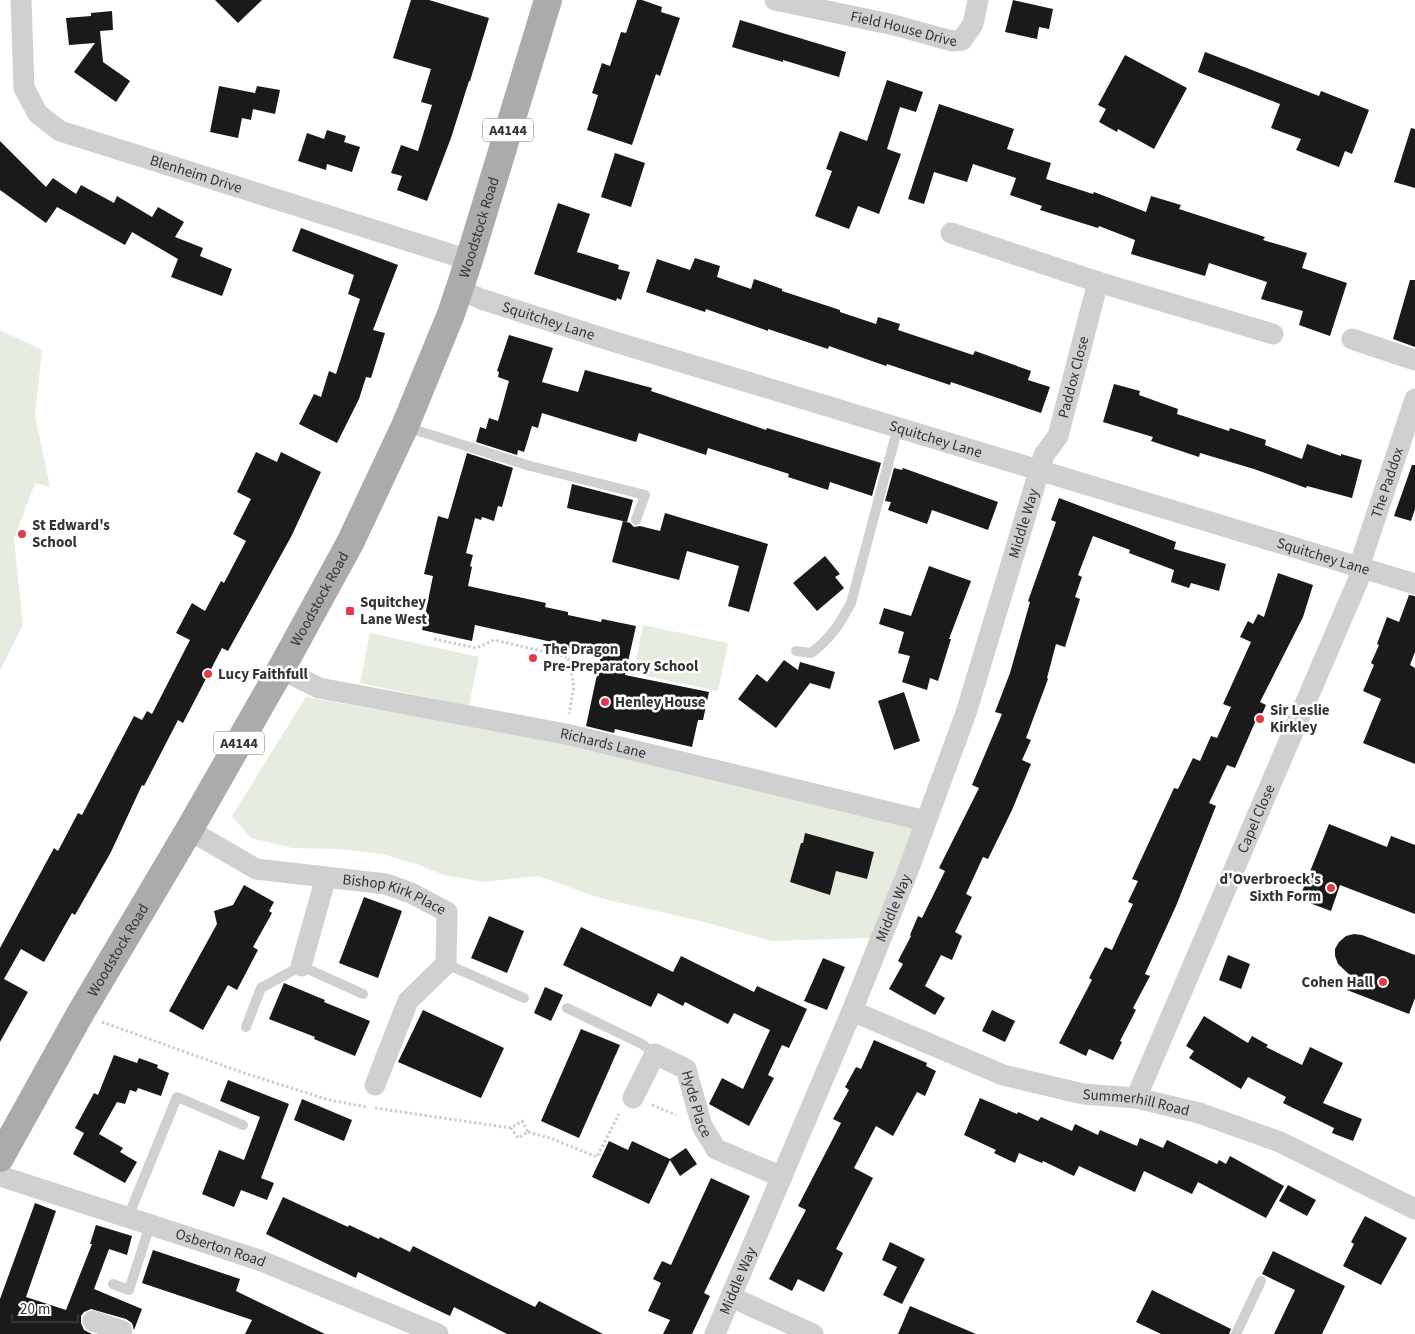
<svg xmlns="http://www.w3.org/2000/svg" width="1415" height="1334" viewBox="0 0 1415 1334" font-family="'Source Sans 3',sans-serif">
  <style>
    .green { fill: #e6ecdf }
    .building { fill: #1a1a1a }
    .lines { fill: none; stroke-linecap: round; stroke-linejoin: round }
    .path { stroke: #cdcdcd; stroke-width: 3; stroke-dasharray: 2.5 2.5; stroke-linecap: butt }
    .service { stroke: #d0d0d0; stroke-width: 10 }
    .minor { stroke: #d0d0d0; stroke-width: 21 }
    .primary { stroke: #ababab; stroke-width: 28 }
    .poi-dot { fill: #e63946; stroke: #fff; stroke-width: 2 }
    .labels { text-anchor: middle; stroke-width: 5; stroke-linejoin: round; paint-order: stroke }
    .shield { fill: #fff; stroke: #707070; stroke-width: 1 }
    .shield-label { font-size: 14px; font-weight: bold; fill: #333 }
    .street-label { font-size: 15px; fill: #333; stroke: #fff }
    .poi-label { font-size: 15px; font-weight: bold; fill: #333; stroke: #fff; text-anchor: start }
  </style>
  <rect width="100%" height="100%" fill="#fff"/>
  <!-- green -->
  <g class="green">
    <path d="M0,330L42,350L35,415L50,487L35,483L14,539L23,625L0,671Z"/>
    <path d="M643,625L728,643L718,691L633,673Z"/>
    <path d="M370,633L479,657L469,706L360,683Z"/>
    <path d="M306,697L619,753L914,827L871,938L772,941L704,922L600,898L538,876L484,882L444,875L416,864L383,854L338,849L292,848L251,838L232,816Z"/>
  </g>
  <!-- building -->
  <g class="building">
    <path d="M215,0H262L238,23Z"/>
    <path d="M411,0H429L489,18L470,81H469L451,138L427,201L397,190L402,176L391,173L401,145L418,151L432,105L421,102L431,69L393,58Z"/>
    <path d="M637,0H642L662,7L661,12L680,18L660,76L656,74L632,145L587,130L598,95L592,93L602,63L610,66L621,32L626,33Z"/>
    <path d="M1013,0L1053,9L1049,29L1039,27L1037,39L1005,32Z"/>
    <path d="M112,11L113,30L100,31L103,62L130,81L116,102L74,72L95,43L69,45L66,18L91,16V13Z"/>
    <path d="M740,20L846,52L839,77L783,60V62L732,47Z"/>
    <path d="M1205,52L1319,96L1321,91L1369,110L1352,154L1345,151L1339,167L1296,150L1301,139L1271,128L1280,104L1198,72Z"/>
    <path d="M1125,55L1187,88L1154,149L1118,129L1117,132L1099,122L1106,109L1098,105Z"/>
    <path d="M887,80L923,92L916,112L900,107L887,149L901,154L879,214L858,206L849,229L815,216L832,171L826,169L840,131L867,141Z"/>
    <path d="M219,86L255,93L257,86L280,90L275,114L253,109L251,120L242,118L238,138L210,132Z"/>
    <path d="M939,104L1014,129L1007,149L1051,163L1046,179L1093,194L1094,192L1146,212L1151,196L1181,205L1179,209L1265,237L1263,240L1307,253L1302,268L1347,283L1330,336L1299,325L1303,311L1261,299L1267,282L1209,263L1205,276L1131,254L1135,240L1099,226L1098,228L1040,210L1042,206L1010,195L1016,178L973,164L967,182L934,172L924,204L908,199Z"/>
    <path d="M1411,128L1415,129V188L1394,182Z"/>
    <path d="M327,130L346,136L344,142L360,147L352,172L327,164L326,170L298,161L307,133L324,139Z"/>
    <path d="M0,141L46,187L53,178L76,194L81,185L114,203L117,196L152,217L158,207L184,222L175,237L203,248L200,256L232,269L222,296L171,277L178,259L132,232L125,245L57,207L46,223L0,190Z"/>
    <path d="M615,153L645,163L631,207L601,197Z"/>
    <path d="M558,203L590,214L577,252L619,265L618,269L630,272L621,300L617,298L616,301L534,274Z"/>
    <path d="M301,228L398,265L373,330L385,333L371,378L366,377L359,399L337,443L299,424L314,394L321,397L329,371L336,374L360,299L348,294L354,275L292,251Z"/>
    <path d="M695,258L720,266L717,277L751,289L754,279L782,289V291L840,310V312L876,324L878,317L900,324L898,330L973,355L975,351L1031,371L1028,380L1050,387L1041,413L951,382L950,385L887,364L886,366L829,346L828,349L768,329V331L706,309L705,312L646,292L657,259L690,270Z"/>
    <path d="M1410,280H1415V347L1393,339Z"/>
    <path d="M509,335L553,348L542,382L578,392L585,370L652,388L651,391L766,430L767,428L881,463L872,496L830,482L828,490L788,477L789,474L708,448L706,455L639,433L636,442L542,413L538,428L532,426L524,452L518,450L517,455L476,442L480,427L486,429L489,418L498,421L509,381L498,377L499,372L497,371Z"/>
    <path d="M1114,384L1140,391L1139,395L1178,409L1177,414L1229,431L1230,428L1266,440L1265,445L1302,459L1307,444L1341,456V454L1362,460L1352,498L1307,486L1306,488L1254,469L1200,453L1199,457L1151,441L1153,437L1103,422Z"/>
    <path d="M256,452L277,462L281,452L321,472L292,535L228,651L222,648L183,723L178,720L144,786L142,785L111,852L75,915L72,913L44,962L21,949L4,979L28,992L0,1042V948L54,848L58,851L78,813L82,815L134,716L142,720L147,711L152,714L190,640L176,633L192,603L205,611L221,581L224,583L246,541L233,534L251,499L237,492Z"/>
    <path d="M467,453L513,468L502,507L498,506L494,521L482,517L481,520L475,518L466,553L473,555L470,566L472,567L468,586L546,603L545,607L568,612V615L601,622L602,619L636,626L625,675L709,692L703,720H698L692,747L615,729L614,733L586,726L601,656L561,647V644L475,625L472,641L422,630L433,576L424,574L438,516L448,519Z"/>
    <path d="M1412,465H1415V509L1411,521L1394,516Z"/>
    <path d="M894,468L902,470L903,468L998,502L988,530L932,510L927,524L888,510L891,502L885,501Z"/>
    <path d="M572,484L633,500L627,522L567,508Z"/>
    <path d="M1059,498L1176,542L1174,549L1226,564L1219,591L1191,583L1189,588L1171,582L1174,570L1129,553L1130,550L1093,536L1078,575L1082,577L1075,597L1080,599L1065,647L1056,644L1047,678L1048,679L1026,738L1031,740L1022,760L1031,764L1012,810L988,859L983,857L966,894L972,897L955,932L962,936L952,960L941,955L925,986L945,998L935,1015L889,989L903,964L898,961L911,936L910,935L918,916L922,918L945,871L939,868L979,788L972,785L1002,714L995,712L1010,673L1030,602L1028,601L1056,522L1051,520Z"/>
    <path d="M665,513L768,544L749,612L728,606L739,566L687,551L679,580L612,562L623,521L630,523L634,527L640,526L660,531Z"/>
    <path d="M825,556L840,574L835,577L844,588L817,611L793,583Z"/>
    <path d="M929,566L971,581L949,639H951L938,681L930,678L927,690L902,682L910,656L898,653L904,632L879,624L884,608L911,616Z"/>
    <path d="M1278,573L1313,585L1303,617L1260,702L1266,705L1259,721L1256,720L1235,768L1227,765L1209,803L1216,806L1176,906L1145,974L1150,976L1133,1008L1136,1010L1120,1041L1122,1042L1113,1060L1089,1049L1086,1056L1059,1043L1092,980L1089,978L1105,947L1112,950L1133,904L1128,902L1138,881L1132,879L1174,788L1178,789L1193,758L1200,761L1211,736L1217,738L1231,707L1223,704L1251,642L1240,637L1248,621L1253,624L1258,614L1264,617Z"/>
    <path d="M1409,595L1415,596V652L1410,665L1415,668V764L1363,743L1381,699L1363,691L1374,665L1371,663L1379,645L1377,644L1387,617L1399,622Z"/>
    <path d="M784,660L798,670L800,662L835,672L830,689L810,683L776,728L738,699L757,674L767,682Z"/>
    <path d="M904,692L920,741L894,750L878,701Z"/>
    <path d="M1329,824L1387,847L1391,836L1415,845V914L1340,885L1331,911L1299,899Z"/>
    <path d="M805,833L874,852L867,879L836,871L830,895L790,882L801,843H803Z"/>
    <path d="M244,885L274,902L269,911L272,913L253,947L258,950L237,990L228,985L203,1030L169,1011L217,924L214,911L233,905Z"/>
    <path d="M364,897L402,911L378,978L339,963Z"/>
    <path d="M489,916L524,931L507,973L471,958Z"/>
    <path d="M581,927L673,972L681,956L754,992L757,986L807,1009L789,1048L782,1045L768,1075L774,1078L749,1126L709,1104L722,1078L743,1089L770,1030L734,1013L728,1024L685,1002L683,1006L658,993L651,1007L563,965Z"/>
    <path d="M1354,934L1362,935L1415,955V998L1409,1014L1347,990L1352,977L1338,964L1335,956V949L1339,942L1346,936Z"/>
    <path d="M1228,955L1250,964L1241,989L1219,980Z"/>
    <path d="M823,958L845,967L827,1010L804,1001Z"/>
    <path d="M284,983L325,1000L324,1002L370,1021L355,1056L314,1039L315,1037L269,1019Z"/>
    <path d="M545,987L563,995L551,1021L534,1013Z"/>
    <path d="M423,1010L504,1048L481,1098L398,1062Z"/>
    <path d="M992,1010L1015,1021L1005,1042L982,1031Z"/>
    <path d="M1204,1016L1248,1043L1252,1036L1268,1045L1266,1047L1302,1065L1310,1047L1343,1063L1323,1103L1362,1119L1353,1141L1332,1133L1334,1128L1283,1103L1286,1097L1248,1077L1241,1089L1189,1058L1194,1051L1186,1046Z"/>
    <path d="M581,1029L620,1045L579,1138L541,1121Z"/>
    <path d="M874,1040L927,1063L926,1066L936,1071L925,1096L917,1092L893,1136L876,1126L854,1168L873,1178L836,1249L843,1253L824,1292L798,1279L792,1291L769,1279L806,1210L798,1206L841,1123L833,1119L849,1090L845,1087L856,1067L861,1069Z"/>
    <path d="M114,1055L137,1063L139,1058L158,1065L157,1068L169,1073L161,1096L138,1088L136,1092L130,1090L125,1104L117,1102L99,1134L123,1148L120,1152L137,1162L125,1183L73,1154L84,1133L75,1128L94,1093L98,1095Z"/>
    <path d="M228,1080L289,1104L261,1178L274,1183L267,1200L241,1190L234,1207L202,1194L219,1150L244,1160L260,1117L220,1101Z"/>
    <path d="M980,1098L1017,1114L1018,1112L1038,1121L1041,1117L1072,1131L1075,1124L1098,1135L1100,1130L1137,1146L1140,1138L1163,1148L1167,1140L1217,1164L1219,1160L1226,1164L1230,1156L1284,1186L1266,1218L1198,1182L1192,1194L1144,1171L1135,1192L1079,1166L1074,1176L1043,1161L1042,1163L1019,1153L1015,1163L994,1153L996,1150L964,1135Z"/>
    <path d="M302,1099L352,1120L344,1141L294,1120Z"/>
    <path d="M609,1141L628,1150L632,1141L670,1159L686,1148L697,1164L680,1176L670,1160L649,1204L592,1177Z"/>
    <path d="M711,1178L750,1196L704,1293L710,1296L692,1334H663L670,1320L648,1311L661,1283L653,1279L662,1261L671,1265Z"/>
    <path d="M1288,1185L1316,1200L1307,1216L1279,1201Z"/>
    <path d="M283,1197L348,1227L349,1225L379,1239L380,1237L410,1252L413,1246L535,1307L539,1301L603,1334H507L454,1307L450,1316L358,1272L356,1278L266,1234Z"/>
    <path d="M35,1203L56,1211L26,1297L66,1310L92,1244H90L96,1225L132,1236L127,1255L109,1249L94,1289L142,1309L134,1330L132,1323L126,1319L91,1309L84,1312L81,1316V1323L84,1330L92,1334H0V1299Z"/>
    <path d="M1365,1216L1407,1238L1381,1285L1343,1266L1354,1244L1351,1242Z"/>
    <path d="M890,1242L925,1259L902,1304L883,1295L897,1267L882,1260Z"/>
    <path d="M153,1250L240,1279L236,1291L325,1334H245L252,1320L142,1283Z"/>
    <path d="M1273,1251L1345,1286L1322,1334H1274L1295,1290L1262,1274Z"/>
    <path d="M1152,1290L1231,1329L1229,1334H1161L1136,1322Z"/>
    <path d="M910,1306L976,1334H898Z"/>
  </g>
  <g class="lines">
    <!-- path -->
    <g class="path">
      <path d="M434,639L476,648L494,640L568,657L574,687L569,714"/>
      <path d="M102,1022L244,1073L329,1100L366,1107"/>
      <path d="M652,1105L676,1115"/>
      <path d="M375,1108L511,1128L522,1121L528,1132L518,1138L511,1128"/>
      <path d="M528,1132L550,1138L597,1157L619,1114"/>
    </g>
    <!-- service -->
    <g class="service">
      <path d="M406,427L530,466L645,495L636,520"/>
      <path d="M796,651L811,653C831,638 839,625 851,603L898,427"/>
      <path d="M446,964L524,998"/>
      <path d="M567,1008L642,1044L655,1054"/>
      <path d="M246,1027L261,988L301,966L363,994"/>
      <path d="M128,1217L177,1097L243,1125"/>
      <path d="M113,1284L129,1290L150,1225"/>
      <path d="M1236,1334L1261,1281"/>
    </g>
    <!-- minor -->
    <g class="minor">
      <path id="s1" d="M21,0L24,88L38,114L60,131L469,260"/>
      <path id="s2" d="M775,0L894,25L952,41L962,40L973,24L978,0"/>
      <path d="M951,233L1098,282L1273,334"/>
      <path id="s3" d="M459,289L481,299L612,341L1415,584"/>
      <path d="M1352,339L1415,360"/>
      <path id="s4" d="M1359,567L1415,399"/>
      <path id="s5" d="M281,669L319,688L566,734L926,821"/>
      <path id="s6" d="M189,830L256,869L386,884L411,893L447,912L446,964L408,1001L375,1085"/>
      <path d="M301,966L326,877"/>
      <path id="s7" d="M852,1011L1003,1075L1083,1094L1136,1098L1199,1113L1280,1142L1415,1209"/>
      <path id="s8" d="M633,1098L655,1054L686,1069L702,1126L716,1149L782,1177"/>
      <path id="s9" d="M1136,1098L1363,569"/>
      <path id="s10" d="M0,1176L259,1260L438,1334"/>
      <path d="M731,1297L813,1334"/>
      <path d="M93,1321L122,1331L121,1334"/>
      <path id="s11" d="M715,1334L852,1011L906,876L966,713L1044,455L1058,436L1098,282"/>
    </g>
    <!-- primary -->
    <path class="primary" id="s12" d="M0,1158L80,1014L189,830L281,669L350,543L405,426L451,314L469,260L548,0"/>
  </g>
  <!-- markers -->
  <g class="poi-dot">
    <circle cx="22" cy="534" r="5"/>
    <rect x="345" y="606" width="10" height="10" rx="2.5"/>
    <circle cx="533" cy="658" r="5"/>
    <circle cx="208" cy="674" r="5"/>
    <circle cx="605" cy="702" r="5"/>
    <circle cx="1260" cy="719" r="5"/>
    <circle cx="1331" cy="888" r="5"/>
    <circle cx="1383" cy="982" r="5"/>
  </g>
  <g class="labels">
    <!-- shield labels -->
    <g class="shield">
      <rect x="483" y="118.5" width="50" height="23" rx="4"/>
      <rect x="214" y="731.5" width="50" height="23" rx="4"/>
    </g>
    <g class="shield-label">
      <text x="508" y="135">A4144</text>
      <text x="239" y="748">A4144</text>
    </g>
    <!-- street labels -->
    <g class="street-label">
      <text dy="5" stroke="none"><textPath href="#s2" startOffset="132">Field House Drive</textPath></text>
      <text dy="5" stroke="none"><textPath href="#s1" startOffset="288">Blenheim Drive</textPath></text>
      <text dy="5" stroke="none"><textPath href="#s12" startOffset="1049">Woodstock Road</textPath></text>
      <text dy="5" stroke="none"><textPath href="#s3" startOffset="95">Squitchey Lane</textPath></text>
      <text dy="5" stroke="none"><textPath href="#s11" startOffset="1024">Paddox Close</textPath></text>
      <text dy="5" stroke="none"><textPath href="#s3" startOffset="500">Squitchey Lane</textPath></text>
      <text dy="5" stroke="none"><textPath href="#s4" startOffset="89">The Paddox</textPath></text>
      <text dy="5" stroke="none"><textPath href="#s11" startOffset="868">Middle Way</textPath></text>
      <text dy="5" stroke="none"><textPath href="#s3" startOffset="905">Squitchey Lane</textPath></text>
      <text dy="5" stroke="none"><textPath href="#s12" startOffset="644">Woodstock Road</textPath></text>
      <text dy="5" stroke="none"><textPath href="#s5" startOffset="332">Richards Lane</textPath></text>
      <text dy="5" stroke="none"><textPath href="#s9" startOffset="304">Capel Close</textPath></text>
      <text dy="5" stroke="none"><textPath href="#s6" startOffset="219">Bishop Kirk Place</textPath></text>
      <text dy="5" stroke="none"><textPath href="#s11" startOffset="462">Middle Way</textPath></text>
      <text dy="5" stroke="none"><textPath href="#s12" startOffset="239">Woodstock Road</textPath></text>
      <text dy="5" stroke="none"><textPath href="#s7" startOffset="300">Summerhill Road</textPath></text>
      <text dy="5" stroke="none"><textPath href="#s8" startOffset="120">Hyde Place</textPath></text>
      <text dy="5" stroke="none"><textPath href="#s10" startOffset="232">Osberton Road</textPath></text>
      <text dy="5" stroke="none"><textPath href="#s11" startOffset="58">Middle Way</textPath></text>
    </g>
    <!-- poi labels -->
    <g class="poi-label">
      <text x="32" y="530">St Edward's<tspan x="32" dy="17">School</tspan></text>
      <text x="360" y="607">Squitchey<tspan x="360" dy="17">Lane West</tspan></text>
      <text x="543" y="654">The Dragon<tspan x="543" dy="17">Pre-Preparatory School</tspan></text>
      <text x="218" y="679">Lucy Faithfull</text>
      <text x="615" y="707">Henley House</text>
      <text x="1270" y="715">Sir Leslie<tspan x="1270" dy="17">Kirkley</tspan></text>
      <text x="1321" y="884" text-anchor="end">d'Overbroeck's<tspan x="1321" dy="17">Sixth Form</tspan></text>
      <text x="1373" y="987" text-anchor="end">Cohen Hall</text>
    </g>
  </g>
  <!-- scale -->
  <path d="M12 1314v8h66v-8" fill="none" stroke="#333333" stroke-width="2.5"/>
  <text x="20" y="1314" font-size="15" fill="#333333" stroke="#ffffff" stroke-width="4" paint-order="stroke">20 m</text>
</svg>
